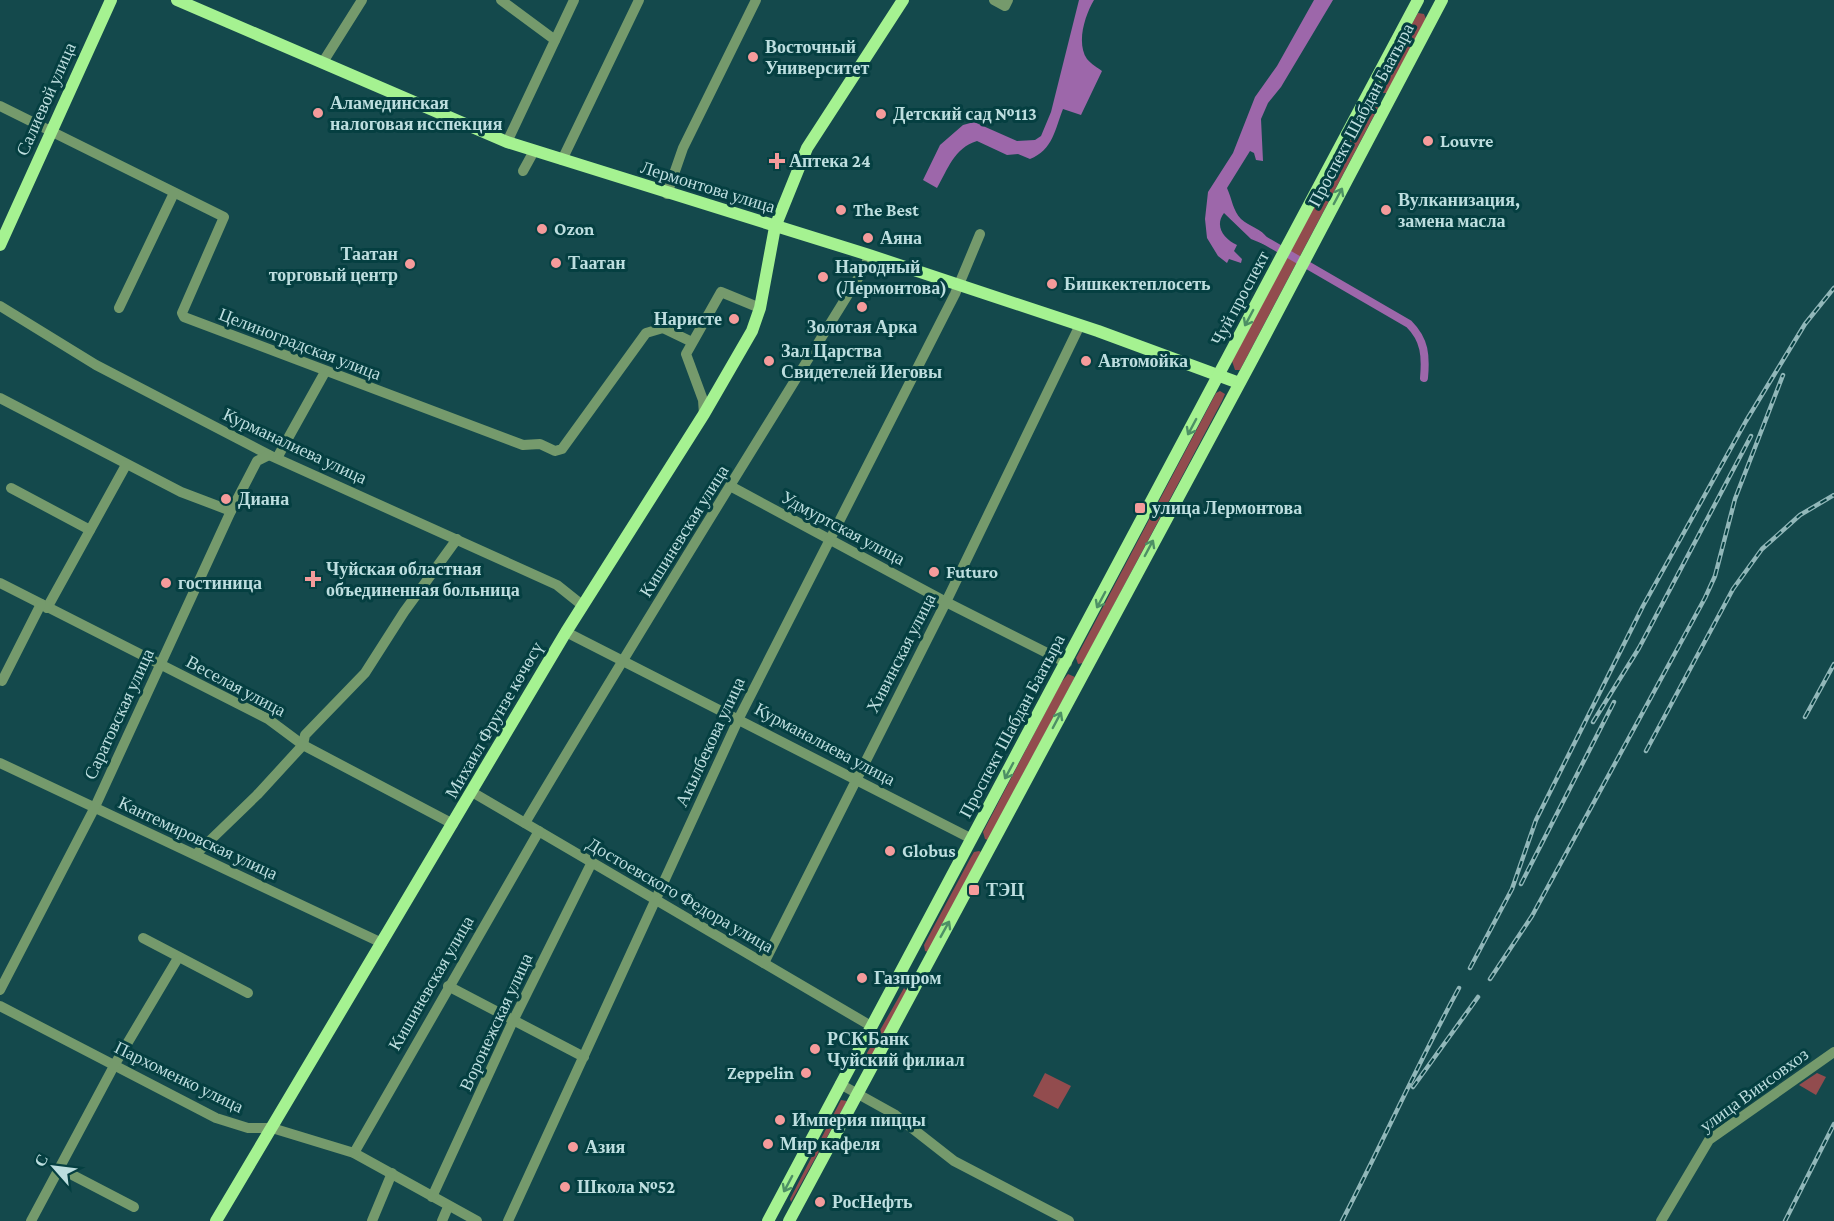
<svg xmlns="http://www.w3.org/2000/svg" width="1834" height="1221" viewBox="0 0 1834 1221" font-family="'Crimson Pro',serif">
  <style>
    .green { fill: #924c4e }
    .water { fill: #9d67aa }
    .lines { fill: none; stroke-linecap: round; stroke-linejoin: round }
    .canal { stroke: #9d67aa; stroke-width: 8 }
    .minor { stroke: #759a6c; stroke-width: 10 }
    .major { stroke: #a5f291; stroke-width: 12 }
    .rail-casing { stroke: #91b7b9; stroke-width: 4.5 }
    .rail { stroke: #053f41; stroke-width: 2; stroke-dasharray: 7; stroke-linecap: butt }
    .oneway { stroke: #4d9065 }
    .poi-dot { fill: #f59b9b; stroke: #053f41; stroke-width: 2 }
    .labels { text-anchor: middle; stroke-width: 6; stroke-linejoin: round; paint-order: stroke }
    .poi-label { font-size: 18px; font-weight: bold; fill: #bddedf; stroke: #053f41; text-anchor: start }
    .street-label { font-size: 18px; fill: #bddedf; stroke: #053f41 }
  </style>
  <rect width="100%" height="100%" fill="#14494c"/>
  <!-- green -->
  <g class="green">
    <path d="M1418,13L1424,14L1426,19L1387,93H1381L1377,87Z"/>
    <path d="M1374,102L1378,108L1240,370H1235L1232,361L1369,103Z"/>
    <path d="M1220,391L1225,394L1222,401L1083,663L1078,664L1076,658L1216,393Z"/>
    <path d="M1068,674L1075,677L988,840L985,839L983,832L1060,684Z"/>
    <path d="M979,851L981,852L928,952L925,951L924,945L971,857L974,852Z"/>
    <path d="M904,988L908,992L870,1059L868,1058L867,1053Z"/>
    <path d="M1045,1073L1071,1086L1058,1109L1033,1096Z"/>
    <path d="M1817,1073L1826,1077L1816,1095L1799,1085Z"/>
    <path d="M841,1100L847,1101L791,1202L790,1199Z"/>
  </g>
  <!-- water -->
  <g class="water">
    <path d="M1079,0H1094C1085,15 1076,43 1087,59C1091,64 1098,68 1102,71L1081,115L1063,109C1055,129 1053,150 1030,159L1018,154L1007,155L977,141C954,148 948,169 937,188L923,180L940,145L963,125L974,122L1017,141L1035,140L1041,136L1051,112Z"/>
    <path d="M1314,0H1333L1281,87L1268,103L1261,119L1263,161L1256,160L1254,153L1250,151L1227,188C1232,199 1233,211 1241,219C1250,227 1261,228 1268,239V246L1251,239L1224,213C1214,226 1224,239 1237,245L1234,251L1242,259L1241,263L1229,259L1227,263L1218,256L1207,238L1205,219L1208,192L1233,153L1255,97L1277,66Z"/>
  </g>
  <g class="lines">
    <!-- canal -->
    <path class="canal" d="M1259,237L1409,324C1425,340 1426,356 1424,378"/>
    <!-- minor -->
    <g class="minor">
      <path d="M501,0L555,40"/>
      <path d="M994,0L1005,6L1008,0"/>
      <path d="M323,62L362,0"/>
      <path d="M0,106L224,217L182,313L184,317L523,445L540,444L555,451L562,449L646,333L663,328L692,342"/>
      <path d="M507,142L574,0"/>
      <path d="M562,160L639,0"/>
      <path d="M523,171L534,151"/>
      <path d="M667,194L683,148L756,0"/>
      <path d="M0,306L96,365L269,455L557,585L582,605"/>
      <path d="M119,308L174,193"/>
      <path d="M0,398L181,492L231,511"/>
      <path d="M704,414L703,400L686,354L721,292L760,308"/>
      <path d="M277,458L325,372"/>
      <path d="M732,487L946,602L1067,663"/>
      <path d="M11,488L90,530"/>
      <path d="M0,583L268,719L303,745L453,824"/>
      <path d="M47,608L126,465"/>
      <path d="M566,632L972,839"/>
      <path d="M2,681L41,604"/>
      <path d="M0,763L382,943"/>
      <path d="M472,792L871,1026"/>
      <path d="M525,823C636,636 751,452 865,267L869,255"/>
      <path d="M196,854L257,795L303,745L305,735L365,673L404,612L457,539"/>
      <path d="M143,938L248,993"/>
      <path d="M764,963L946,602L1080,325"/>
      <path d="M448,986L584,1057"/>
      <path d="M0,990L94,809L231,511L257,461L269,455"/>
      <path d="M0,1006L216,1118L248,1128H272L354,1153L477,1221"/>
      <path d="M840,1084L894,1114L954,1161L1069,1221"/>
      <path d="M354,1153L539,831"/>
      <path d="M59,1168L134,1207"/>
      <path d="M432,1197L513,1021L592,862"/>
      <path d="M31,1221L115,1064L178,958"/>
      <path d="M372,1221L392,1173"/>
      <path d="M442,1221L448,1207"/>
      <path d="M508,1221L739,718L955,294L980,234"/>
      <path d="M1661,1221L1709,1140L1834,1052"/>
    </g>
    <!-- major -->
    <g class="major">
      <path d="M177,0L507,142L869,255L1098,331L1239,383"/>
      <path d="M0,245L111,0"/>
      <path d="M216,1221L566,632L704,414L752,331L760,308L775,227L807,148L903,0"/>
      <path d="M768,1221L1418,0"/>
      <path d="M789,1221L1250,364L1442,0"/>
    </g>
    <defs>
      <g id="rail">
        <path d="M1805,717L1834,664"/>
        <path d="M1593,722L1639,648L1751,436"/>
        <path d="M1646,751L1733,589L1762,549L1800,515L1834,495"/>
        <path d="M1521,884L1614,702"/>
        <path d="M1470,968L1512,889L1536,820L1643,606L1746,421L1805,324L1834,288"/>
        <path d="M1490,979L1532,916L1705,598L1715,576L1735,499L1783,375"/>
        <path d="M1413,1087L1478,997"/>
        <path d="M1342,1221C1382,1144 1417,1065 1459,988"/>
        <path d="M1785,1221L1834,1124"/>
      </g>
    </defs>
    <!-- rail casing -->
    <use href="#rail" class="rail-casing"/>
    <!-- rail -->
    <use href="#rail" class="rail"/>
  </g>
  <!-- one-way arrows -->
  <defs><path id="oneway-shaft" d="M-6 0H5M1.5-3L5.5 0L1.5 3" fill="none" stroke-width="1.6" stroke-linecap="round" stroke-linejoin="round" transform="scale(1.5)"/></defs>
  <g class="oneway">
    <use href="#oneway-shaft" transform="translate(1338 196) rotate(-62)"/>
    <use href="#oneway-shaft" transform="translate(1249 318) rotate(118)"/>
    <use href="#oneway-shaft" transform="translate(1192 427) rotate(118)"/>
    <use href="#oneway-shaft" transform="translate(1149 548) rotate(-62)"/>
    <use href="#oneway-shaft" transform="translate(1101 600) rotate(118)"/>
    <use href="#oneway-shaft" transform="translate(1057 720) rotate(-62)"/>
    <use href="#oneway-shaft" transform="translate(1009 771) rotate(118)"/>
    <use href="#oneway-shaft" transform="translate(945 929) rotate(-61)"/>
    <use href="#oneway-shaft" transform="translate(788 1184) rotate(118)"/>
  </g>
  <!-- markers -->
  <g class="poi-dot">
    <circle cx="753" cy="57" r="6"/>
    <circle cx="318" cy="113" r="6"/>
    <circle cx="881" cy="114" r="6"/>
    <circle cx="1428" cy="141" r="6"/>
    <path d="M774 152h6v6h6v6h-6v6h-6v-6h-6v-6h6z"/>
    <circle cx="841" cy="210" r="6"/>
    <circle cx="1386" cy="210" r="6"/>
    <circle cx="542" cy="229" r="6"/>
    <circle cx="868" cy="238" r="6"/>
    <circle cx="556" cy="263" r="6"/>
    <circle cx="410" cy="264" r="6"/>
    <circle cx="823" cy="277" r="6"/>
    <circle cx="1052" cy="284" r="6"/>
    <circle cx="862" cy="307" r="6"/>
    <circle cx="734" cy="319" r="6"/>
    <circle cx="769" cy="361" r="6"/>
    <circle cx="1086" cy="361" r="6"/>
    <circle cx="226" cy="499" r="6"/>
    <rect x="1134" y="502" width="12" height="12" rx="3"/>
    <circle cx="934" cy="572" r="6"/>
    <path d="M310 570h6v6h6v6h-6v6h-6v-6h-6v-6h6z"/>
    <circle cx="166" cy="583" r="6"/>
    <circle cx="890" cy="851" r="6"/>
    <rect x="968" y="884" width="12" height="12" rx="3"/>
    <circle cx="862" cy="978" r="6"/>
    <circle cx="815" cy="1049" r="6"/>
    <circle cx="806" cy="1073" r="6"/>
    <circle cx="780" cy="1120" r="6"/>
    <circle cx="768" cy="1144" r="6"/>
    <circle cx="573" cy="1147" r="6"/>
    <circle cx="565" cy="1187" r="6"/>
    <circle cx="820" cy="1202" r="6"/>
  </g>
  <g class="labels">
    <!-- poi labels -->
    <g class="poi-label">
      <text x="765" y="53">Восточный<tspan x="765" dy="21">Университет</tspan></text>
      <text x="330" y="109">Аламединская<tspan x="330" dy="21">налоговая исспекция</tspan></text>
      <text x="893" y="120">Детский сад №113</text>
      <text x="1440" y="147">Louvre</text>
      <text x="789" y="167">Аптека 24</text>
      <text x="1398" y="206">Вулканизация,<tspan x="1398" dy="21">замена масла</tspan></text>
      <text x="853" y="216">The Best</text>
      <text x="554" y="235">Ozon</text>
      <text x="880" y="244">Аяна</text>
      <text x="398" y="260" text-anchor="end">Таатан<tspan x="398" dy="21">торговый центр</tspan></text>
      <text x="568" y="269">Таатан</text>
      <text x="835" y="273">Народный<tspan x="835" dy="21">(Лермонтова)</tspan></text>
      <text x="1064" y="290">Бишкектеплосеть</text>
      <text x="722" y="325" text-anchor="end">Наристе</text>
      <text x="862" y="333" text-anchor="middle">Золотая Арка</text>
      <text x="781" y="357">Зал Царства<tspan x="781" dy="21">Свидетелей Иеговы</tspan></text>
      <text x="1098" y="367">Автомойка</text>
      <text x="238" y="505">Диана</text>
      <text x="1152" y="514">улица Лермонтова</text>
      <text x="326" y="575">Чуйская областная<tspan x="326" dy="21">объединенная больница</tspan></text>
      <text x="946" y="578">Futuro</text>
      <text x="178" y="589">гостиница</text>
      <text x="902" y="857">Globus</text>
      <text x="986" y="896">ТЭЦ</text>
      <text x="874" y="984">Газпром</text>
      <text x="827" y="1045">РСК Банк<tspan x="827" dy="21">Чуйский филиал</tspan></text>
      <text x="794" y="1079" text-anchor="end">Zeppelin</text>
      <text x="792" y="1126">Империя пиццы</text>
      <text x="780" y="1150">Мир кафеля</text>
      <text x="585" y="1153">Азия</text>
      <text x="577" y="1193">Школа №52</text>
      <text x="832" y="1208">РосНефть</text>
    </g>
    <!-- street labels -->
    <g class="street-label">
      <text transform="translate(46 99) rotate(-66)" y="6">Салиевой улица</text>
      <text transform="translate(1361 115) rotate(-62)" y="6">Проспект Шабдан Баатыра</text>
      <text transform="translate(708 187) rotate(17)" y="6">Лермонтова улица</text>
      <text transform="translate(1240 298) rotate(-62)" y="6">Чуй проспект</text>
      <text transform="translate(300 344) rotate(21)" y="6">Целиноградская улица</text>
      <text transform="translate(295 446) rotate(25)" y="6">Курманалиева улица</text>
      <text transform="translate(843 528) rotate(28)" y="6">Удмуртская улица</text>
      <text transform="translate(684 531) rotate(-58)" y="6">Кишиневская улица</text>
      <text transform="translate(901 653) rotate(-63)" y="6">Хивинская улица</text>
      <text transform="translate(236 686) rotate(28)" y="6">Веселая улица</text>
      <text transform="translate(119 714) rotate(-65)" y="6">Саратовская улица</text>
      <text transform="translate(494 720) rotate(-60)" y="6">Михаил Фрунзе көчөсү</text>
      <text transform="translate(1012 726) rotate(-62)" y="6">Проспект Шабдан Баатыра</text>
      <text transform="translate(710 742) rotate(-65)" y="6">Акылбекова улица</text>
      <text transform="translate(825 744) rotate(28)" y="6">Курманалиева улица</text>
      <text transform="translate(198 838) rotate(25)" y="6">Кантемировская улица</text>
      <text transform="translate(680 895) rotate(30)" y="6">Достоевского Федора улица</text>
      <text transform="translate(431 983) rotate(-60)" y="6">Кишиневская улица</text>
      <text transform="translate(496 1022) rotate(-65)" y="6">Воронежская улица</text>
      <text transform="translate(179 1077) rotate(26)" y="6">Пархоменко улица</text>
      <text transform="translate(1754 1090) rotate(-36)" y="6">улица Винсовхоз</text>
    </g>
  </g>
  <!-- north arrow -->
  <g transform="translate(54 1167) rotate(298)" stroke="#053f41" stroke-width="4.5" paint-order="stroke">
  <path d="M0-4.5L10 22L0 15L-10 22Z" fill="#bddedf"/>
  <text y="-9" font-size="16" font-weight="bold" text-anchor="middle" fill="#bddedf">С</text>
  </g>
</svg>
